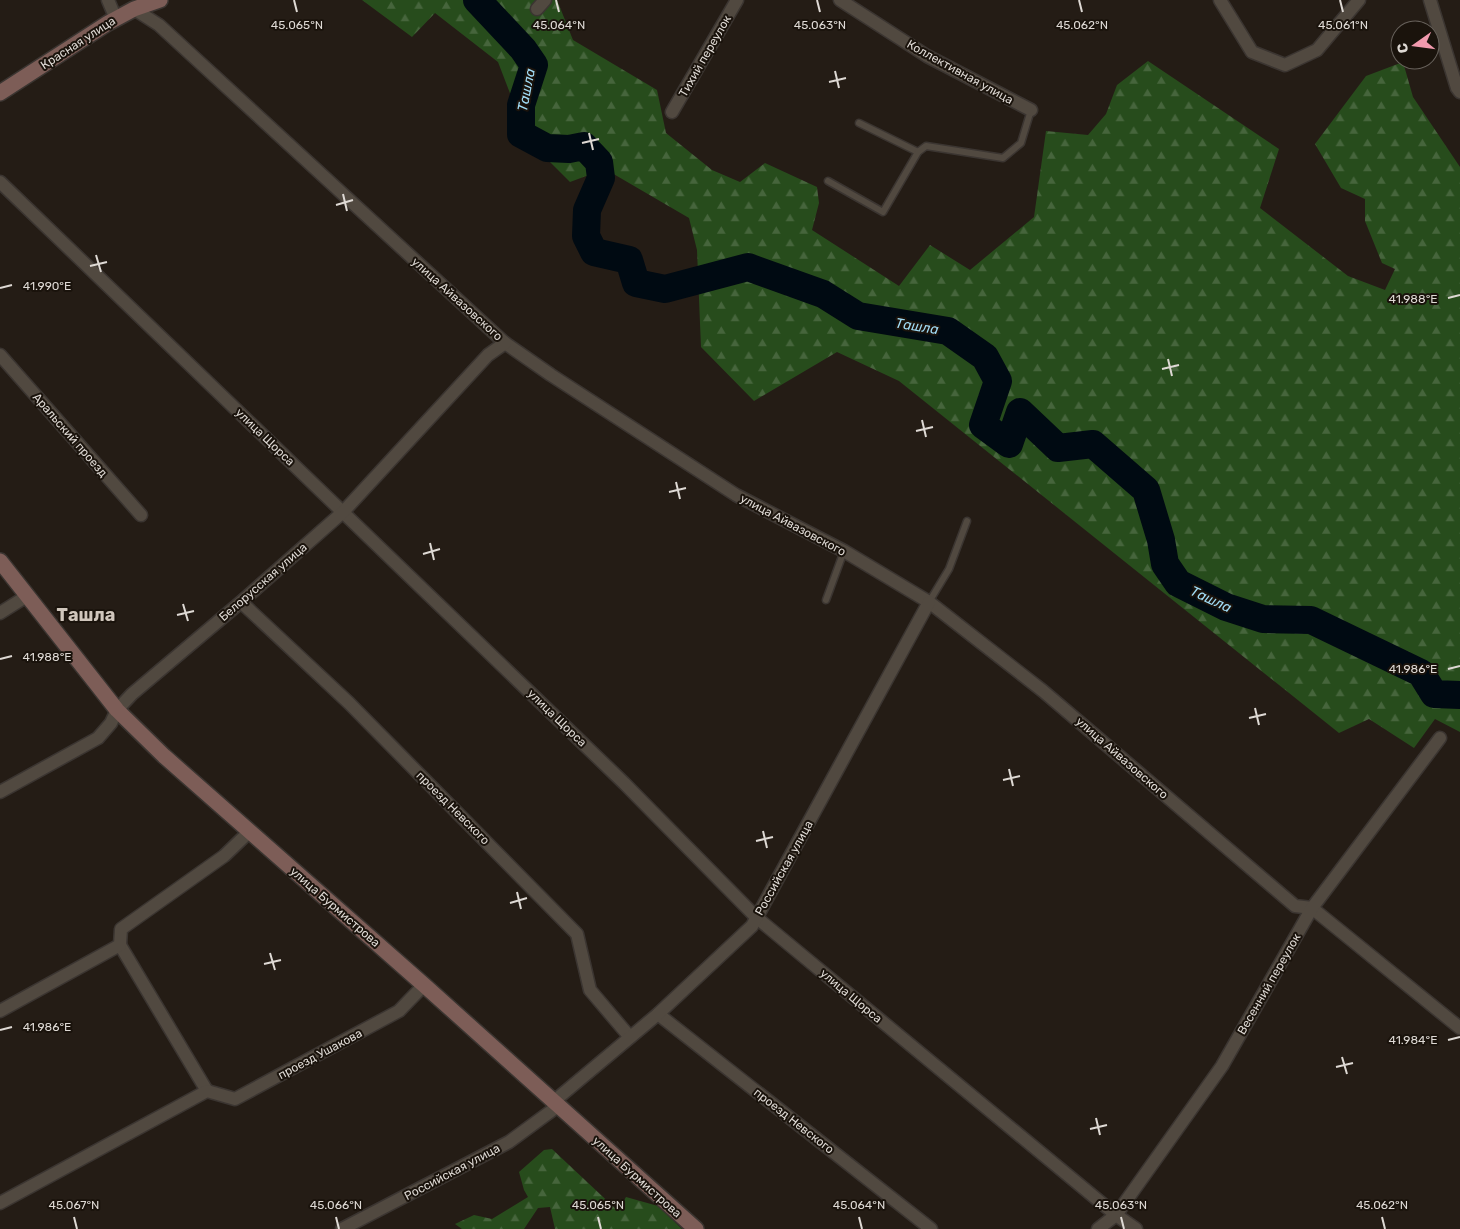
<svg xmlns="http://www.w3.org/2000/svg" width="1460" height="1229" viewBox="0 0 1460 1229" font-family="Rubik,sans-serif">
  <style>
    .forest { fill: url(#forest-firs) }
    .lines { fill: none; stroke-linecap: round; stroke-linejoin: round }
    .river { stroke: #000a12; stroke-width: 28 }
    .lane-casing { stroke: #3b3531; stroke-width: 9 }
    .street-casing { stroke: #3b3531; stroke-width: 15 }
    .secondary-casing { stroke: #3b3531; stroke-width: 18 }
    .lane { stroke: #514940; stroke-width: 6 }
    .street { stroke: #514940; stroke-width: 12 }
    .secondary { stroke: #7d5d57; stroke-width: 15 }
    .ticks { fill: none; stroke: #ded9d4; stroke-width: 2 }
    .labels { text-anchor: middle; stroke-width: 4; stroke-linejoin: round; paint-order: stroke }
    .street-label { font-size: 12px; fill: #ded9d4; stroke: #1a130c }
    .water-label { font-size: 14px; font-style: italic; fill: #a1dcf6; stroke: #1a130c }
    .district-label { font-size: 18px; font-weight: bold; fill: #d0c6bc; stroke: #1a130c }
    .ticks-label { font-size: 12px; text-anchor: middle; fill: #ded9d4; stroke: #1a130c; stroke-width: 4; stroke-linejoin: round; paint-order: stroke }
  </style>
  <defs>
    <pattern id="forest-firs" width="22" height="20" patternUnits="userSpaceOnUse" patternTransform="scale(1.25)"><rect width="22" height="20" fill="#274c1c"/><path d="M5 1l3.5 6h-7zM16 11l3.5 6h-7z" fill="#46653c"/></pattern>
  </defs>
  <rect width="100%" height="100%" fill="#241c15"/>
  <!-- forest -->
  <g class="forest">
    <path d="M362,0H557L573,40L657,90L666,133L712,170L740,182L765,163L817,187L819,203L812,230L899,286L930,245L970,270L1034,217L1046,131L1088,135L1106,114L1117,85L1148,61L1279,149L1260,208L1348,276L1385,290L1395,269L1382,263L1365,221V199L1341,188L1315,144L1366,76L1403,62L1413,97L1460,167V732L1435,719L1414,748L1369,719L1339,733L899,381L837,352L754,401L701,347L697,250L689,218L605,169L570,182L528,140L498,62L435,13L412,37Z"/>
    <path d="M552,1149L618,1211L626,1197L658,1206L682,1229H555L550,1207L538,1208L524,1229H462L455,1224L474,1215L492,1219L528,1197L524,1190L519,1172L544,1150Z"/>
  </g>
  <g class="lines">
    <!-- river -->
    <path class="river" d="M477,0L523,49L534,65L521,105V134L547,148L569,149L584,146L599,162L601,178L587,210L586,236L594,252L629,260L636,283L665,289L748,267L823,294L858,316L948,331L985,357L998,381L983,425L1009,444L1020,412L1058,448L1093,444L1146,490L1161,540L1165,564L1178,583L1226,607L1263,619L1311,620L1421,673L1434,694L1460,695"/>
    <defs>
      <g id="lane">
        <path d="M859,123L918,152"/>
        <path d="M828,181L883,212L918,152L926,146L1003,158L1021,143L1031,110"/>
        <path d="M826,600L844,551"/>
        <path d="M929,602L949,569L967,521"/>
      </g>
      <g id="street">
        <path d="M108,0L116,19"/>
        <path d="M840,0L927,56L1031,110"/>
        <path d="M1220,0L1252,52L1285,65L1317,50L1359,0"/>
        <path d="M1430,0L1457,88L1460,92"/>
        <path d="M134,9L159,25L505,343L551,375L736,495L844,551L929,602L1043,691L1295,906L1312,908L1460,1028"/>
        <path d="M537,9L545,0"/>
        <path d="M672,112L737,0"/>
        <path d="M0,182L624,783L757,918L1116,1215L1136,1229"/>
        <path d="M0,355L141,515"/>
        <path d="M241,602L349,703L577,934L590,990L629,1036"/>
        <path d="M0,613L27,596"/>
        <path d="M0,792L98,738L111,723L117,710L132,694L241,602L343,512L488,355L505,343"/>
        <path d="M120,945L207,1091"/>
        <path d="M0,1011L120,945L121,929L224,856L249,832"/>
        <path d="M658,1014L931,1229"/>
        <path d="M553,1102L658,1014L752,926L929,602"/>
        <path d="M0,1203L207,1091L235,1099L399,1011L424,985"/>
        <path d="M342,1229L509,1142L558,1106"/>
        <path d="M1098,1229L1116,1215L1222,1066L1312,908L1440,738"/>
      </g>
      <g id="secondary">
        <path d="M0,93L108,23L134,9L160,0"/>
        <path d="M0,561L117,710L164,756L424,985L696,1229"/>
      </g>
    </defs>
    <!-- lane casing -->
    <use href="#lane" class="lane-casing"/>
    <!-- street casing -->
    <use href="#street" class="street-casing"/>
    <!-- secondary casing -->
    <use href="#secondary" class="secondary-casing"/>
    <!-- lane -->
    <use href="#lane" class="lane"/>
    <!-- street -->
    <use href="#street" class="street"/>
    <!-- secondary -->
    <use href="#secondary" class="secondary"/>
  </g>
  <!-- ticks -->
  <path class="ticks" d="M294,0L297,12M556,0L559,12M817,0L820,12M1079,0L1082,12M1340,0L1343,12M835,71L839,88M829,82L846,78M589,133L593,150M582,143L599,139M343,194L347,211M336,205L353,200M96,255L101,272M90,266L107,262M0,288L12,285M1448,298L1460,295M1168,359L1172,376M1162,369L1179,365M922,420L926,437M916,431L933,427M676,482L680,499M669,492L686,488M430,543L434,560M423,554L440,549M183,604L188,621M177,615L194,611M0,659L12,656M1448,669L1460,666M1255,708L1259,725M1249,718L1266,714M1009,769L1013,786M1003,780L1020,776M763,831L767,848M756,841L773,837M517,892L521,909M510,903L527,898M270,953L275,970M264,964L281,960M0,1030L12,1027M1448,1040L1460,1037M1342,1057L1347,1074M1336,1067L1353,1063M1096,1118L1100,1135M1090,1129L1107,1125M74,1217L77,1229M336,1217L339,1229M598,1217L601,1229M859,1217L862,1229M1121,1217L1124,1229M1382,1217L1385,1229"/>
  <g class="labels">
    <!-- street labels -->
    <g class="street-label">
      <text transform="translate(78 43) rotate(-33)" y="4">Красная улица</text>
      <text transform="translate(705 56) rotate(-60)" y="4">Тихий переулок</text>
      <text transform="translate(960 72) rotate(29)" y="4">Коллективная улица</text>
      <text transform="translate(457 299) rotate(42)" y="4">улица Айвазовского</text>
      <text transform="translate(70 435) rotate(49)" y="4">Аральский проезд</text>
      <text transform="translate(265 437) rotate(44)" y="4">улица Щорса</text>
      <text transform="translate(793 525) rotate(28)" y="4">улица Айвазовского</text>
      <text transform="translate(263 582) rotate(-41)" y="4">Белорусская улица</text>
      <text transform="translate(557 718) rotate(44)" y="4">улица Щорса</text>
      <text transform="translate(1122 758) rotate(41)" y="4">улица Айвазовского</text>
      <text transform="translate(453 808) rotate(45)" y="4">проезд Невского</text>
      <text transform="translate(784 868) rotate(-61)" y="4">Российская улица</text>
      <text transform="translate(335 907) rotate(41)" y="4">улица Бурмистрова</text>
      <text transform="translate(1269 984) rotate(-60)" y="4">Весенний переулок</text>
      <text transform="translate(851 996) rotate(40)" y="4">улица Щорса</text>
      <text transform="translate(320 1054) rotate(-28)" y="4">проезд Ушакова</text>
      <text transform="translate(794 1121) rotate(38)" y="4">проезд Невского</text>
      <text transform="translate(452 1172) rotate(-28)" y="4">Российская улица</text>
      <text transform="translate(637 1177) rotate(42)" y="4">улица Бурмистрова</text>
    </g>
    <!-- water labels -->
    <g class="water-label">
      <text transform="translate(526 90) rotate(-79)" y="5">Ташла</text>
      <text transform="translate(917 326) rotate(9)" y="5">Ташла</text>
      <text transform="translate(1211 599) rotate(25)" y="5">Ташла</text>
    </g>
    <!-- district labels -->
    <g class="district-label">
      <text x="86" y="621">Ташла</text>
    </g>
  </g>
  <g class="ticks-label">
    <text x="297" y="29">45.065°N</text>
    <text x="559" y="29">45.064°N</text>
    <text x="820" y="29">45.063°N</text>
    <text x="1082" y="29">45.062°N</text>
    <text x="1343" y="29">45.061°N</text>
    <text x="47" y="290">41.990°E</text>
    <text x="1413" y="303">41.988°E</text>
    <text x="47" y="661">41.988°E</text>
    <text x="1413" y="673">41.986°E</text>
    <text x="47" y="1031">41.986°E</text>
    <text x="1413" y="1044">41.984°E</text>
    <text x="74" y="1209">45.067°N</text>
    <text x="336" y="1209">45.066°N</text>
    <text x="598" y="1209">45.065°N</text>
    <text x="859" y="1209">45.064°N</text>
    <text x="1121" y="1209">45.063°N</text>
    <text x="1382" y="1209">45.062°N</text>
  </g>
  <!-- north arrow -->
  <g transform="translate(1415 45) rotate(256)"><circle r="24" fill="#1a130c" stroke="#68625c"/>
  <path d="M0-4L9 19L0 12L-9 19Z" fill="#f29aae"/>
  <text y="-8" font-size="14" font-weight="bold" text-anchor="middle" fill="#ded9d4">С</text>
  </g>
</svg>
